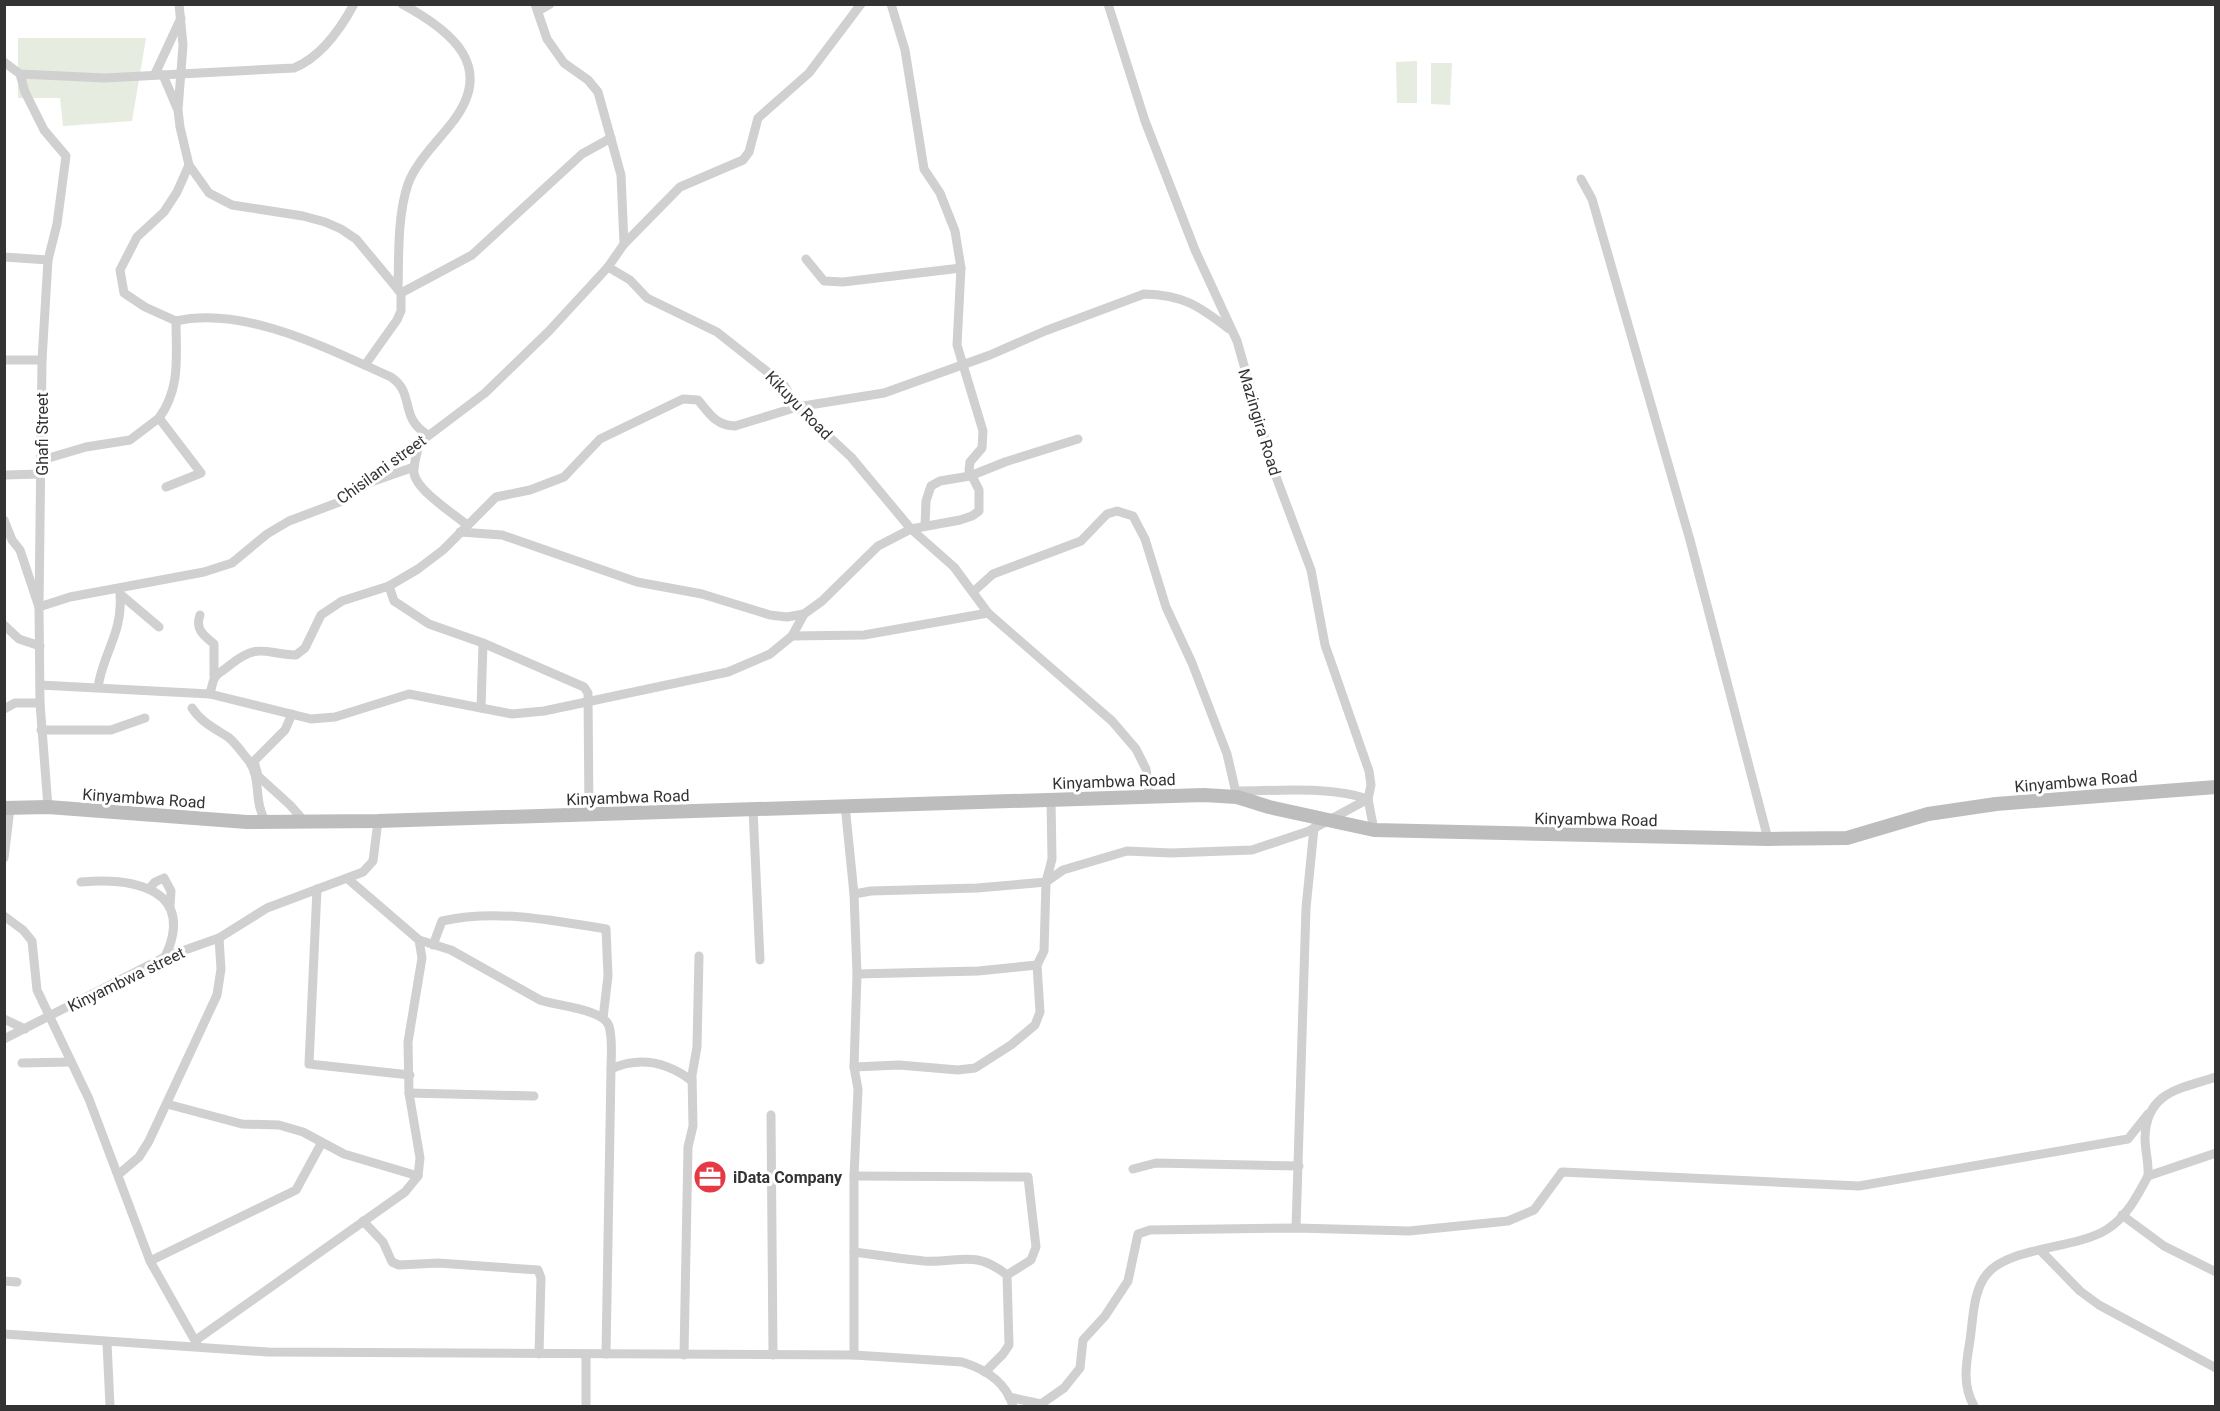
<svg xmlns="http://www.w3.org/2000/svg" width="2220" height="1411" viewBox="0 0 2220 1411" font-family="Roboto,sans-serif">
  <style>
    .green { fill: #e6ecdf }
    .lines { fill: none; stroke-linecap: round; stroke-linejoin: round }
    .street { stroke: #d0d0d0; stroke-width: 9 }
    .secondary { stroke: #bdbdbd; stroke-width: 14 }
    .labels { text-anchor: middle; stroke-width: 6; stroke-linejoin: round; paint-order: stroke }
    .street-label { font-size: 16px; fill: #333; stroke: #fff }
    .poi-label { font-size: 16px; font-weight: bold; fill: #333; stroke: #fff; text-anchor: start }
  </style>
  <rect width="100%" height="100%" fill="#fff"/>
  <!-- green -->
  <g class="green">
    <path d="M18,38H146L132,121L63,126L60,98H18Z"/>
    <path d="M1417,61V103H1397L1396,62Z"/>
    <path d="M1431,63H1452L1450,105L1431,104Z"/>
  </g>
  <g class="lines">
    <!-- street -->
    <g class="street">
      <path d="M179,4L183,45L178,110L180,127L189,165L209,193L232,205L303,216L325,222L341,229L356,239L401,293V311L397,320L365,365"/>
      <path d="M535,4L547,39L564,63L588,80L598,92L621,175L624,244L608,267L630,280L647,298L717,332L784,385L797,407L851,457L911,529L954,567L988,613L1112,721L1136,749L1146,769L1150,797"/>
      <path d="M538,11L550,4"/>
      <path d="M4,62L20,74L25,92L44,130L66,156L57,224L48,260L42,360L39,607"/>
      <path d="M20,74L105,78L294,68C321,57 340,30 354,4"/>
      <path d="M155,74L181,18"/>
      <path d="M163,75L177,108"/>
      <path d="M1581,179L1592,199L1690,540L1768,839"/>
      <path d="M624,244L680,187L743,160L749,152L758,118L809,73L861,4"/>
      <path d="M4,257L48,260"/>
      <path d="M806,259L824,281L843,282L961,268"/>
      <path d="M398,290C399,256 397,217 408,184C416,162 437,142 451,124C497,67 452,31 402,4"/>
      <path d="M401,293L472,255L582,154L611,138"/>
      <path d="M176,321C245,305 330,350 391,377C416,394 398,417 428,435"/>
      <path d="M4,360H42"/>
      <path d="M420,441C418,451 413,463 414,473C416,490 454,514 467,525"/>
      <path d="M42,460L86,447L130,440L159,418"/>
      <path d="M4,475L41,474"/>
      <path d="M371,482L414,467"/>
      <path d="M166,487L201,473L159,418C181,388 176,356 176,321L145,307L124,293L120,270L137,237L164,212L177,192L189,165"/>
      <path d="M4,520L12,540L20,550L39,607L40,703L48,807"/>
      <path d="M925,526L926,501L931,486L940,481L970,476L1005,462L1078,439"/>
      <path d="M460,532L502,535L637,582L702,594L770,615L787,617L804,614L822,601L878,546L911,529L960,520L972,516L979,511V490L969,470L970,462L982,448L983,431L957,345L961,268L955,231L940,193L924,169L905,50L891,4"/>
      <path d="M389,586L394,601L429,624L483,643L584,687L588,693L589,815"/>
      <path d="M973,592L993,574L1081,541L1107,514L1117,511L1133,516L1145,539L1166,607L1192,663L1227,754L1237,797"/>
      <path d="M39,607L70,597L204,572L232,563L267,534L289,521L342,501L485,393L549,331L608,267"/>
      <path d="M200,615C195,629 203,635 214,644V676"/>
      <path d="M4,625L19,639L40,646"/>
      <path d="M792,636L864,635L988,613"/>
      <path d="M40,685L210,694L311,719L335,717L409,694L512,714L544,711L728,672L770,654L792,636L804,614"/>
      <path d="M98,687C103,653 123,633 120,594L159,627"/>
      <path d="M210,694C215,672 214,678 230,665C259,642 264,654 296,655L305,648L321,615L342,601L389,586L418,569L443,550L496,497L530,490L564,477L600,439L683,399L698,400C709,413 716,426 735,426L797,407L884,393L990,355L1045,331L1144,294C1184,295 1199,306 1229,329"/>
      <path d="M192,708C201,722 214,728 228,737C235,742 243,754 249,761C262,780 253,802 266,822"/>
      <path d="M481,708L483,643"/>
      <path d="M4,709L15,703H40"/>
      <path d="M292,714L285,730L254,761L258,776L290,805L305,822"/>
      <path d="M41,730H111L145,718"/>
      <path d="M1236,791C1278,791 1328,786 1368,799L1374,830"/>
      <path d="M845,805L854,894L857,974L854,1067L858,1089L854,1176V1355"/>
      <path d="M753,810L760,960"/>
      <path d="M4,858L10,808"/>
      <path d="M81,882C133,877 197,889 165,957"/>
      <path d="M149,889L155,882L164,878L171,891L170,906"/>
      <path d="M317,889L309,1064L410,1075"/>
      <path d="M854,894L871,891L977,888L1046,882L1063,870L1127,851L1171,853L1252,850L1309,831L1368,799L1371,785L1369,771L1325,645L1311,570L1275,474L1237,341L1195,250L1145,121L1108,4"/>
      <path d="M4,916L23,930L32,941L37,990L89,1099L150,1261L198,1346"/>
      <path d="M419,940L451,950L540,1000C556,1006 604,1009 609,1026C613,1039 611,1056 611,1069L606,1354"/>
      <path d="M433,945L442,921C495,909 552,920 606,929L608,976L603,1018"/>
      <path d="M857,974L978,971L1037,965L1044,951L1046,882L1052,859L1051,800"/>
      <path d="M4,1019L25,1029"/>
      <path d="M4,1039L165,957L219,938L267,908L363,872L373,861L378,821"/>
      <path d="M22,1063L71,1062"/>
      <path d="M854,1067L899,1065L958,1070L975,1068L1011,1045L1035,1025L1040,1012L1037,965"/>
      <path d="M611,1069C640,1056 667,1062 692,1081"/>
      <path d="M409,1093L534,1096"/>
      <path d="M167,1104L242,1124L279,1125L303,1132L344,1154L418,1176"/>
      <path d="M771,1115L773,1355"/>
      <path d="M1133,1169L1156,1163L1299,1166"/>
      <path d="M119,1174L139,1157L149,1141L217,995L221,969L219,938"/>
      <path d="M854,1176L1028,1177L1036,1247L1031,1260L1007,1275"/>
      <path d="M2148,1176C2149,1163 2145,1151 2145,1138C2146,1092 2179,1089 2216,1077"/>
      <path d="M2122,1215L2164,1246L2216,1272"/>
      <path d="M363,1221L383,1242L392,1262L399,1265L438,1263L538,1270L541,1278L539,1354"/>
      <path d="M1296,1228L1306,908L1314,828"/>
      <path d="M2040,1250L2080,1291L2099,1305L2216,1368"/>
      <path d="M854,1252C877,1255 901,1259 924,1261C960,1263 974,1249 1007,1275L1009,1345L1003,1354L985,1372"/>
      <path d="M150,1261L296,1190L321,1144"/>
      <path d="M4,1281L17,1282"/>
      <path d="M4,1334L268,1352L854,1355L962,1362C985,1369 1006,1382 1013,1406"/>
      <path d="M196,1340L405,1192L418,1176L420,1158L409,1093L408,1042L422,958L419,940L348,879"/>
      <path d="M107,1343L110,1406"/>
      <path d="M586,1355V1406"/>
      <path d="M684,1355L688,1147L693,1126L692,1075L697,1047L699,956"/>
      <path d="M1009,1397L1041,1404L1064,1388L1080,1368L1083,1340L1105,1316L1128,1281L1138,1234L1150,1230L1296,1228L1409,1231L1508,1221L1534,1210L1562,1172L1859,1186L2128,1139L2148,1114"/>
      <path d="M1974,1406C1962,1385 1966,1364 1970,1340C1973,1320 1973,1290 1987,1274C2008,1247 2075,1249 2106,1230C2126,1218 2138,1195 2148,1176L2216,1153"/>
    </g>
    <!-- secondary -->
    <path class="secondary" d="M4,808L48,807L247,822L378,821L1204,795L1237,797L1269,807L1374,830L1768,839L1847,838L1928,814L1996,804L2216,787"/>
  </g>
  <!-- icons -->
  <defs>
    <symbol id="office-disc" viewBox="-11 -11 22 22"><circle r="9.5" fill="#e63946" stroke="#fff"/><path d="M-6-3h4V-5.5h4V-3h4V5H-6ZM-1-4.5V-3h2v-1.5ZM-6 0V1H6V0Z" fill="#fff"/></symbol>
  </defs>
  <g fill-rule="evenodd">
    <use href="#office-disc" x="691" y="1158" width="38" height="38"/>
  </g>
  <g class="labels">
    <!-- street labels -->
    <g class="street-label">
      <text transform="translate(799 405) rotate(46)" y="6">Kikuyu Road</text>
      <text transform="translate(1260 422) rotate(73)" y="6">Mazingira Road</text>
      <text transform="translate(42 434) rotate(-90)" y="6">Ghafi Street</text>
      <text transform="translate(381 469) rotate(-36)" y="6">Chisilani street</text>
      <text transform="translate(1114 781) rotate(-2)" y="6">Kinyambwa Road</text>
      <text transform="translate(2076 781) rotate(-5)" y="6">Kinyambwa Road</text>
      <text transform="translate(628 797) rotate(-2)" y="6">Kinyambwa Road</text>
      <text transform="translate(144 798) rotate(4)" y="6">Kinyambwa Road</text>
      <text transform="translate(1596 819) rotate(1)" y="6">Kinyambwa Road</text>
      <text transform="translate(126 979) rotate(-26)" y="6">Kinyambwa street</text>
    </g>
    <!-- poi labels -->
    <g class="poi-label">
      <text x="733" y="1183">iData Company</text>
    </g>
  </g>
  <!-- border -->
  <rect width="2220" height="1411" fill="none" stroke="#333333" stroke-width="12"/>
</svg>
